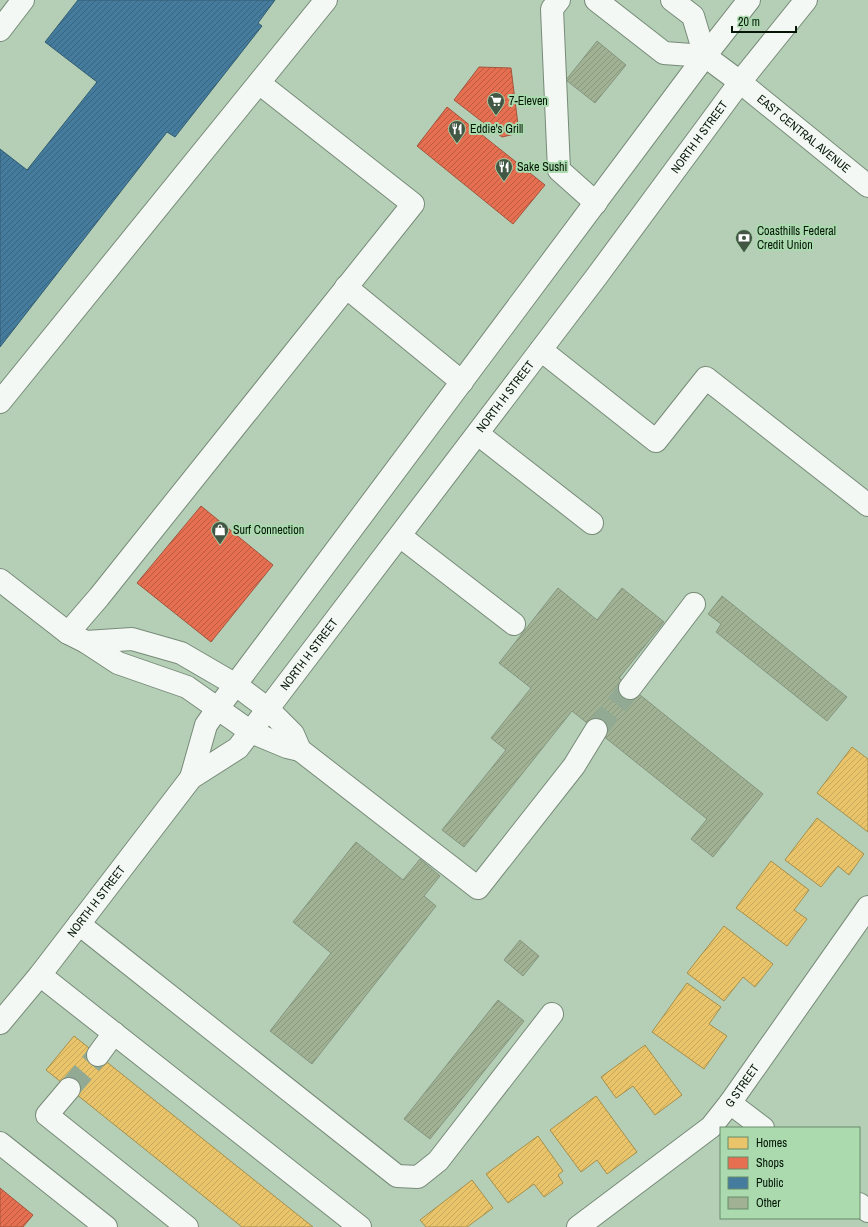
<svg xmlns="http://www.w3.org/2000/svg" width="868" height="1227" viewBox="0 0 868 1227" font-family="'Archivo Narrow',sans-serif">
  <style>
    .homes { fill: url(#homes-hatch); stroke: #a5904c }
    .shops { fill: url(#shops-hatch); stroke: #a3543b }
    .public { fill: url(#public-hatch); stroke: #325d70 }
    .building { fill: url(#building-hatch); stroke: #859580 }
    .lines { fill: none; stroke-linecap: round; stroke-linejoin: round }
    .minor-tunnel { stroke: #92aa94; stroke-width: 22; stroke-dasharray: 22 11; stroke-linecap: butt }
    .minor-casing { stroke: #778b78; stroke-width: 24 }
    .major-casing { stroke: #778b78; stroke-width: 24 }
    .highway-casing { stroke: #778b78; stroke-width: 24 }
    .minor { stroke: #f4f8f4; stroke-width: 22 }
    .major { stroke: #f4f8f4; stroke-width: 22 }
    .highway { stroke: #f4f8f4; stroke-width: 22 }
    .labels { text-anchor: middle; stroke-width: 4; stroke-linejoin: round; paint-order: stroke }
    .poi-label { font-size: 12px; fill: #051607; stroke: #aadaad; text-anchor: start }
    .street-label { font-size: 12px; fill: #051607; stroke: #aadaad }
  </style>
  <defs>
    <pattern id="homes-hatch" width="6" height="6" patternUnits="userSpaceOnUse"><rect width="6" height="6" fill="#e9c46a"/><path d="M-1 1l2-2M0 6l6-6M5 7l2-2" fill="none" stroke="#c6a85a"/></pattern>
    <pattern id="shops-hatch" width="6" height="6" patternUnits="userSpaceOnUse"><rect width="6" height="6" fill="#e76f51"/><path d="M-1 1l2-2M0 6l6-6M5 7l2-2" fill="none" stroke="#b95a41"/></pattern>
    <pattern id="public-hatch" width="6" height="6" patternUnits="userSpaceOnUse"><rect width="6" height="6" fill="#457b9d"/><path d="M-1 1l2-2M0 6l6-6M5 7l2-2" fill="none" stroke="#38647e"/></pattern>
    <pattern id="building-hatch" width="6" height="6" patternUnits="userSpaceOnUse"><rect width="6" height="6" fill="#a0b293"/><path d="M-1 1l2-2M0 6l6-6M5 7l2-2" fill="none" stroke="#88987d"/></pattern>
  </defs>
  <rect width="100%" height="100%" fill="#b5cfb7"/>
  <!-- homes -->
  <g class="homes">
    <path d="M852,747L868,759V832L817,793Z"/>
    <path d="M817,818L864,854L849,875L838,866L821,887L785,860Z"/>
    <path d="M771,861L809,890L794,910L807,919L787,946L736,908Z"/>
    <path d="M724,926L773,964L755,987L743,977L724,1001L687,973Z"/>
    <path d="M687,983L721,1007L709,1024L727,1036L704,1069L652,1032Z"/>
    <path d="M74,1036L98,1055L313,1227H242L46,1070Z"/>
    <path d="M645,1045L682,1095L655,1115L633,1086L616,1098L601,1077Z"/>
    <path d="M596,1096L637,1152L607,1174L597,1160L581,1172L550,1130Z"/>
    <path d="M538,1136L563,1171L558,1175L563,1183L544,1197L534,1184L508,1203L486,1174Z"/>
    <path d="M472,1180L493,1208L467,1227H426L420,1220Z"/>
  </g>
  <!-- shops -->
  <g class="shops">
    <path d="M479,67L511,68L519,133L502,137L454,100Z"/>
    <path d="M447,107L545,185L513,224L417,146Z"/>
    <path d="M201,506L273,565L211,642L137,583Z"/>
    <path d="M0,1188L33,1215L23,1227H0Z"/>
  </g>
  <!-- public -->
  <path class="public" d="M78,0H275L258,23L262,26L175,137L167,132L0,347V149L27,170L97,82L45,42Z"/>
  <!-- building -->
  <g class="building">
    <path d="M597,41L626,65L595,103L566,80Z"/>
    <path d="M558,588L597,620L622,588L664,622L619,678L763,794L713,857L691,839L707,819L572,711L464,847L442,830L506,750L491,738L531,688L499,663Z"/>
    <path d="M722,596L847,697L827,721L716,632L721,624L708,614Z"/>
    <path d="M356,842L403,880L420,859L440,876L424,896L436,906L312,1064L270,1031L331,953L293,922Z"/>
    <path d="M520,940L539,956L523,976L504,960Z"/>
    <path d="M498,1000L524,1021L430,1139L404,1119Z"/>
  </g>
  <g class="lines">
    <!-- minor-tunnel -->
    <g class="minor-tunnel">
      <path d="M596,730L630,688"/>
      <path d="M69,1089L98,1055"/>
    </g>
    <defs>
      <g id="minor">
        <path d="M559,0L552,9L559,170L596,203"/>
        <path d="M0,30L23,0"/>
        <path d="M346,287L462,382"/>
        <path d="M541,350L656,441L706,378L868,505"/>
        <path d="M0,402L326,0"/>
        <path d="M478,434L592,523"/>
        <path d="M400,536L514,624"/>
        <path d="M0,580L68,633L86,642L118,663L187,687L251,732L287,747L300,750"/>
        <path d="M68,633L99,597L413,204L259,83"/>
        <path d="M86,642L132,639L181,653L236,685L268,709L293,734L300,750L478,888L574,766L596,730"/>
        <path d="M630,688L694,604"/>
        <path d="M79,924L397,1176L418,1177L438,1161L552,1014"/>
        <path d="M40,975L360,1227"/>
        <path d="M98,1055L114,1033"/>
        <path d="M69,1089L47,1115L187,1227"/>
        <path d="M730,1103L763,1128"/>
        <path d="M0,1143L106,1227"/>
        <path d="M859,1204L868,1211"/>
        <path id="s1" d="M578,1227L711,1127L730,1103L868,907"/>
      </g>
      <g id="major">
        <path id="s2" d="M596,0L664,53L705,56L740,82L868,186"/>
        <path d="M672,0L693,16L705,56"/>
      </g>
      <g id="highway">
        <path d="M191,778L206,725L218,708L705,56L749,0"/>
        <path id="s3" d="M0,1023L40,975L191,778L238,748L597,276L740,82L806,0"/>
      </g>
    </defs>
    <!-- minor casing -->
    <use href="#minor" class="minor-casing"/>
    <!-- major casing -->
    <use href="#major" class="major-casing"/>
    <!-- highway casing -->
    <use href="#highway" class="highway-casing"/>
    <!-- minor -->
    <use href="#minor" class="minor"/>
    <!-- major -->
    <use href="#major" class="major"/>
    <!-- highway -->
    <use href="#highway" class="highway"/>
  </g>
  <!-- icons -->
  <defs>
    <symbol id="supermarket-pin" viewBox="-11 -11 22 30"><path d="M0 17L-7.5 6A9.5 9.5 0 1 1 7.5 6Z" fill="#435745" stroke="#aadaad"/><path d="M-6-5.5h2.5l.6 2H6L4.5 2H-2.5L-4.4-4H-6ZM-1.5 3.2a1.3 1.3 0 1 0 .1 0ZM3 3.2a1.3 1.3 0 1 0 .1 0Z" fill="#fff"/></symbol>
    <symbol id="restaurant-pin" viewBox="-11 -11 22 30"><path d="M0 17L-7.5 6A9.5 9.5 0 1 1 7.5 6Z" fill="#435745" stroke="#aadaad"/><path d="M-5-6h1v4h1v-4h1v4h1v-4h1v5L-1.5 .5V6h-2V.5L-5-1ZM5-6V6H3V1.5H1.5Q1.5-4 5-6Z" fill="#fff"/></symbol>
    <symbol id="bank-pin" viewBox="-11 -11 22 30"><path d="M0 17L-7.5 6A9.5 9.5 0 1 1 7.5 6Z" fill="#435745" stroke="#aadaad"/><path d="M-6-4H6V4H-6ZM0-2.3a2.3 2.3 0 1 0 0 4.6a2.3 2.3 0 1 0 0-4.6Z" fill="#fff"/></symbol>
    <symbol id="shop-pin" viewBox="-11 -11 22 30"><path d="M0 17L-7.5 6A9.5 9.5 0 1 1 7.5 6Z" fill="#435745" stroke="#aadaad"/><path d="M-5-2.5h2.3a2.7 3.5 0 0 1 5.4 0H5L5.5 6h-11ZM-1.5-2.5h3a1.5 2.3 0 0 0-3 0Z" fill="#fff"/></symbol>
  </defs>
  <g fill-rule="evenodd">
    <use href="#supermarket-pin" x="486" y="91" width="20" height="27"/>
    <use href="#restaurant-pin" x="447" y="119" width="20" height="27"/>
    <use href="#restaurant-pin" x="494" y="157" width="20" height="27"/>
    <use href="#bank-pin" x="734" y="228" width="20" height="27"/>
    <use href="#shop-pin" x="210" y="520" width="20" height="27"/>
  </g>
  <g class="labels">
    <!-- poi labels -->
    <g class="poi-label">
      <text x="509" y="105">7-Eleven</text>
      <text x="470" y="133">Eddie's Grill</text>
      <text x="517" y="171">Sake Sushi</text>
      <text x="757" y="235">Coasthills Federal<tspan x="757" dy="14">Credit Union</tspan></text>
      <text x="233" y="534">Surf Connection</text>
    </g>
    <!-- street labels -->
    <g class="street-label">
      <text dy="4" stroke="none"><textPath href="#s2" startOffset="253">EAST CENTRAL AVENUE</textPath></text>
      <text dy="4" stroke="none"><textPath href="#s3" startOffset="1132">NORTH H STREET</textPath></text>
      <text dy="4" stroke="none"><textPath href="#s3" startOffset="808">NORTH H STREET</textPath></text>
      <text dy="4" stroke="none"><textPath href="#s3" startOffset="484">NORTH H STREET</textPath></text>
      <text dy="4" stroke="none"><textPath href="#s3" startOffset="155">NORTH H STREET</textPath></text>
      <text dy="4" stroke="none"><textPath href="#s1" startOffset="218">G STREET</textPath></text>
    </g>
  </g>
  <!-- legend -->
  <rect x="720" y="1127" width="140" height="92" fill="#aadaad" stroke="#688c6b"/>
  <rect x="728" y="1137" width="20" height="12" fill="#e9c46a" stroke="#688c6b"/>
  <text x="756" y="1147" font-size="12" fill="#051607">Homes</text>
  <rect x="728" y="1157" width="20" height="12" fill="#e76f51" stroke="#688c6b"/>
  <text x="756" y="1167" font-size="12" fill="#051607">Shops</text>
  <rect x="728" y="1177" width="20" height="12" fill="#457b9d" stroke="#688c6b"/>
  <text x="756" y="1187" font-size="12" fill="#051607">Public</text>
  <rect x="728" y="1197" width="20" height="12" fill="#a0b293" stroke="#688c6b"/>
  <text x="756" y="1207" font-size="12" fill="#051607">Other</text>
  <!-- scale -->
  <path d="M732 26v6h64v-6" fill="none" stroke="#051607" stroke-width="2"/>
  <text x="738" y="26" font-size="12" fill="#051607" stroke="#aadaad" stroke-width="3" paint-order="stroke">20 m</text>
</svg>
